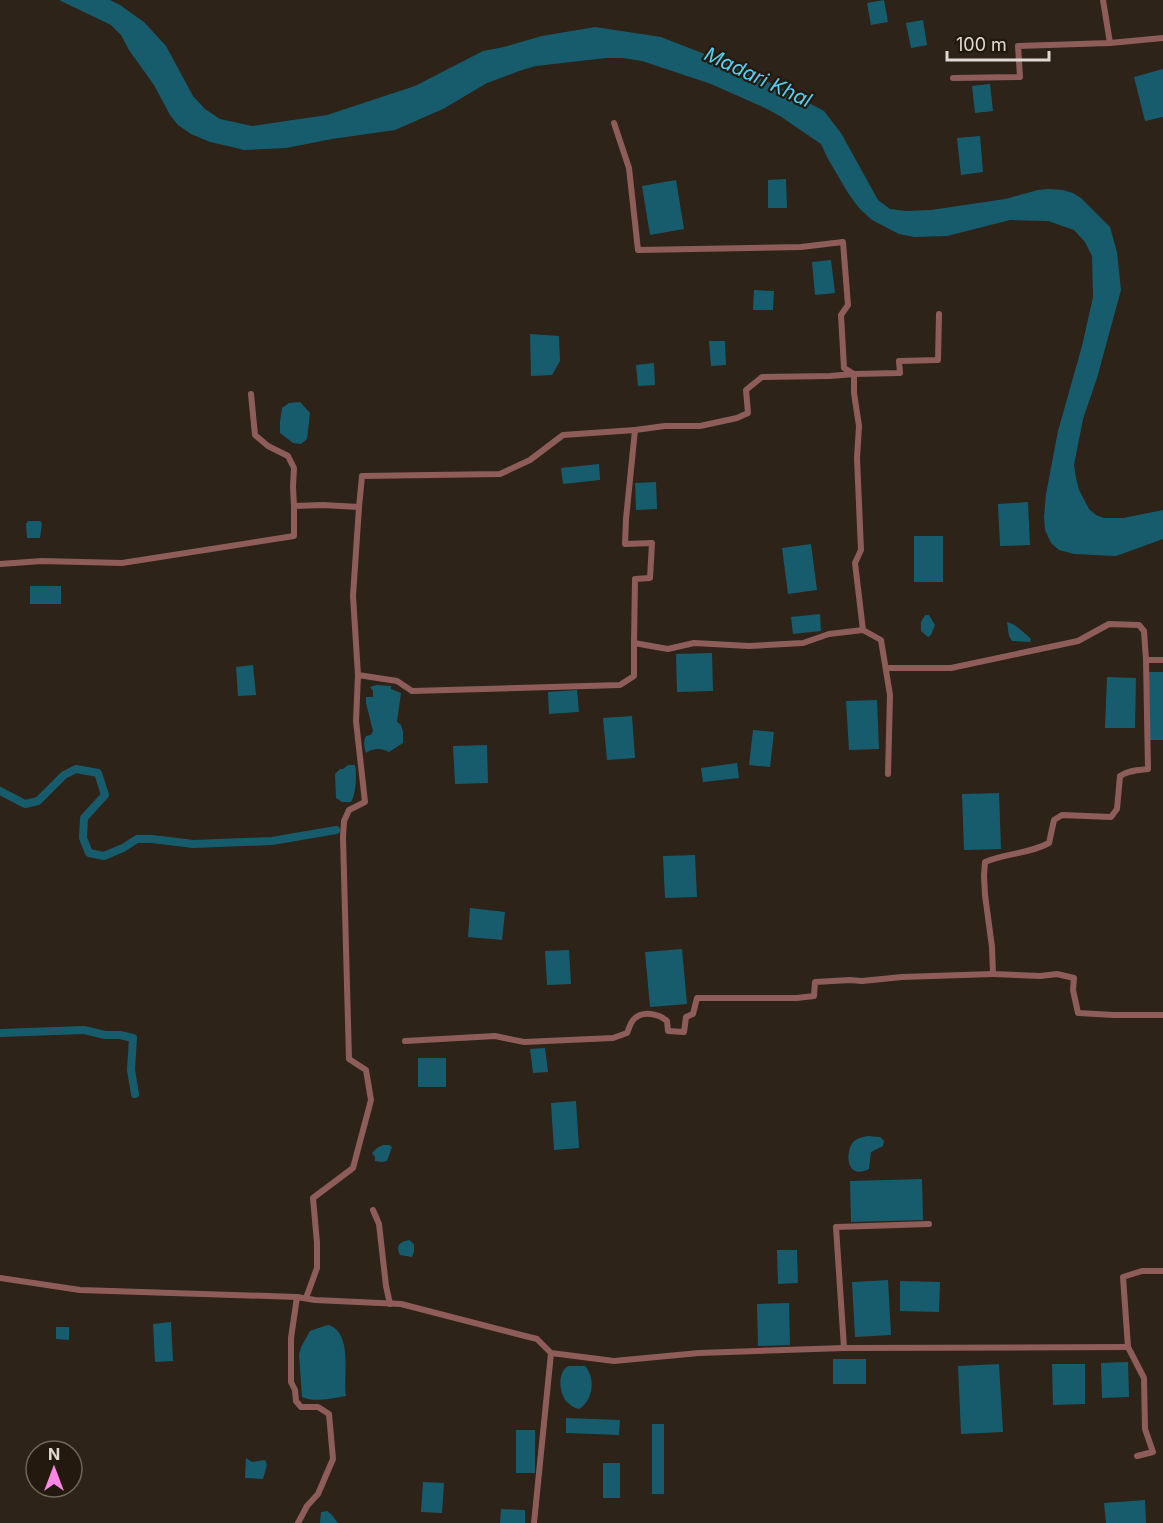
<svg xmlns="http://www.w3.org/2000/svg" width="1163" height="1523" viewBox="0 0 1163 1523" font-family="Inter,sans-serif">
  <style>
    .water { fill: #175c6d }
    .lines { fill: none; stroke-linecap: round; stroke-linejoin: round }
    .canal { stroke: #175c6d; stroke-width: 8 }
    .street { stroke: #8f5d59; stroke-width: 6 }
    .labels { text-anchor: middle; stroke-width: 4.5; stroke-linejoin: round; paint-order: stroke }
    .water-label { font-size: 20px; font-style: italic; fill: #52d0f1; stroke: #23190e }
  </style>
  <rect width="100%" height="100%" fill="#2d2318"/>
  <!-- water -->
  <g class="water">
    <path d="M59,0H110L120,5L144,22L166,46L193,96L205,109L220,119L252,126L327,115L415,86L483,51L504,47L542,36L595,27L661,37L715,58L777,86L824,111L841,133L878,200L890,209L906,211L931,210L1005,199L1038,190L1049,189L1063,190L1073,193L1081,198L1110,227L1117,252L1121,290L1097,378L1083,419L1074,465L1076,478L1079,490L1089,509L1096,515L1104,518H1123L1163,510V539L1116,556L1074,554L1059,550L1051,543L1045,530L1044,517L1046,494L1058,431L1082,346L1093,297L1092,256L1085,242L1074,230L1048,221L1010,220L947,236L914,237L899,234L872,220L859,208L848,193L827,157L821,144L780,116L765,108L711,84L642,61L623,58H606L536,66L522,70L487,83L443,109L395,130L332,139L286,148L244,150L232,147L210,142L191,134L178,125L170,115L154,85L129,50L121,35L111,25Z"/>
    <path d="M884,0L888,22L871,25L867,3Z"/>
    <path d="M923,20L927,45L911,48L906,23Z"/>
    <path d="M1163,69V117L1145,121L1134,77Z"/>
    <path d="M990,84L993,111L975,113L972,86Z"/>
    <path d="M980,136L983,172L961,175L957,138Z"/>
    <path d="M786,179L787,208H768V180Z"/>
    <path d="M676,180L684,229L650,235L642,186Z"/>
    <path d="M831,260L835,293L815,295L812,262Z"/>
    <path d="M754,290L774,291L773,310H753Z"/>
    <path d="M530,334L559,336L560,361L552,375L531,376Z"/>
    <path d="M709,341H725L726,365L711,366Z"/>
    <path d="M654,363L655,385L638,386L636,365Z"/>
    <path d="M300,402L310,413L307,439L301,444L293,443L280,433V422L282,408L289,403Z"/>
    <path d="M599,464L600,480L563,484L561,468Z"/>
    <path d="M656,482L657,509L636,510L635,483Z"/>
    <path d="M1028,502L1030,545L1000,546L998,504Z"/>
    <path d="M28,521H40L42,523L40,538H27L26,524Z"/>
    <rect x="914" y="536" width="29" height="46"/>
    <path d="M811,544L817,590L788,594L782,548Z"/>
    <rect x="30" y="586" width="31" height="18"/>
    <path d="M820,614L821,631L793,634L791,617Z"/>
    <path d="M925,615H929L935,625L931,635L928,637L921,631V622Z"/>
    <path d="M1007,622C1015,623 1025,634 1031,639L1030,642L1012,641L1009,636Z"/>
    <path d="M712,653L713,691L677,692L676,654Z"/>
    <path d="M253,665L256,695L238,696L236,667Z"/>
    <path d="M1148,672H1163V740H1149Z"/>
    <path d="M1107,677L1136,678L1135,728H1105Z"/>
    <path d="M376,685L391,686V689L401,693L397,722L401,725L403,732V743L389,752C382,748 372,748 366,753C364,747 363,742 366,736L371,735L373,731L366,703V697H373V691L370,687Z"/>
    <path d="M577,690L579,712L549,714L548,692Z"/>
    <path d="M877,700L879,749L849,750L846,701Z"/>
    <path d="M632,716L635,758L607,760L603,718Z"/>
    <path d="M753,730L774,732L770,767L749,765Z"/>
    <path d="M487,745L488,783L455,784L453,746Z"/>
    <path d="M737,763L739,778L703,782L701,768Z"/>
    <path d="M348,765H355C357,773 356,795 351,802H342L336,798L335,774L340,769H343Z"/>
    <path d="M999,793L1001,849L964,850L962,794Z"/>
    <path d="M695,855L697,897L665,898L663,856Z"/>
    <path d="M470,908L505,912L502,940L468,937Z"/>
    <path d="M682,949L687,1004L650,1007L645,952Z"/>
    <path d="M569,950L571,984L547,985L545,951Z"/>
    <path d="M545,1048L548,1072L533,1073L530,1049Z"/>
    <rect x="418" y="1058" width="28" height="29"/>
    <path d="M576,1101L579,1148L554,1150L551,1103Z"/>
    <path d="M868,1136L880,1137L884,1141L883,1146L871,1152L869,1169C845,1181 845,1150 854,1141C858,1138 863,1137 868,1136Z"/>
    <path d="M383,1145H389L392,1147L387,1161L382,1162L375,1161V1157L372,1153L377,1148Z"/>
    <path d="M922,1179L923,1220L851,1222L850,1181Z"/>
    <path d="M409,1240L414,1244V1252L412,1257L400,1255C395,1245 400,1242 409,1240Z"/>
    <path d="M777,1250H797L798,1283L778,1284Z"/>
    <path d="M888,1280L891,1335L855,1337L852,1282Z"/>
    <path d="M900,1281L940,1282L939,1312L900,1311Z"/>
    <path d="M789,1303L790,1345L758,1346L757,1304Z"/>
    <path d="M171,1322L173,1361L155,1362L153,1324Z"/>
    <path d="M329,1325C353,1334 343,1375 346,1396C332,1398 315,1403 302,1397L299,1354L301,1347L310,1331C317,1329 322,1326 329,1325Z"/>
    <path d="M56,1327H69V1340L56,1339Z"/>
    <rect x="833" y="1359" width="33" height="25"/>
    <path d="M1128,1362L1129,1397L1102,1398L1101,1363Z"/>
    <path d="M999,1364L1003,1432L961,1434L958,1366Z"/>
    <path d="M1052,1364H1085V1404L1053,1405Z"/>
    <path d="M569,1366H585C596,1378 593,1401 579,1409C574,1408 570,1405 566,1401C559,1392 557,1371 569,1366Z"/>
    <path d="M566,1418L620,1420L619,1435L566,1433Z"/>
    <rect x="652" y="1424" width="12" height="70"/>
    <rect x="516" y="1430" width="19" height="43"/>
    <path d="M246,1458L252,1462L265,1460L267,1465L263,1479L245,1478Z"/>
    <rect x="603" y="1463" width="17" height="35"/>
    <path d="M423,1482L444,1483L442,1513L421,1512Z"/>
    <path d="M1145,1500L1146,1523H1106L1104,1503Z"/>
    <path d="M501,1509L525,1510V1523H500Z"/>
    <path d="M327,1511L331,1514L338,1523H320L321,1512Z"/>
  </g>
  <g class="lines">
    <!-- canal -->
    <g class="canal">
      <path d="M0,791L25,804L38,801L64,775L76,769L98,773L105,795L84,818L83,838L89,853L104,856L123,848L137,839H152L193,844L272,841L336,830"/>
      <path d="M0,1033L84,1030L105,1035H120L133,1038L131,1070L135,1094"/>
    </g>
    <!-- street -->
    <g class="street">
      <path d="M1110,43L1163,38"/>
      <path d="M953,78L1020,77L1018,46L1110,43L1103,0"/>
      <path d="M614,123L629,168L638,250L801,247L843,242L848,305L841,315L844,368L854,374L900,373L899,361L938,360L939,314"/>
      <path d="M251,394L255,435L268,446L288,456L294,468L293,487L294,506"/>
      <path d="M635,430L665,426H700L737,418L748,413L746,390L762,377L830,376L854,374V393L859,426L857,458L861,550L855,563L863,630"/>
      <path d="M359,507L362,476L500,474L530,460L563,435L635,430L626,519L625,544L652,543L650,578L635,579L634,643L668,649L694,643L749,646L803,643L829,634L863,630L881,640L890,695L888,774"/>
      <path d="M0,564L42,561L122,563L294,536V506L323,505L359,507L353,596L358,675L397,681L412,691L620,685L634,676V643"/>
      <path d="M1146,660L1148,769C1139,770 1128,770 1120,776L1117,809L1111,817L1062,815L1054,820L1049,843C1029,854 1006,853 985,862L984,876L985,895L992,947L993,974L1040,976L1057,974L1074,978L1073,990L1078,1013L1114,1015H1163"/>
      <path d="M887,668H951L1078,641L1109,624L1139,625L1144,631L1146,660H1163"/>
      <path d="M405,1041L495,1036L524,1042L613,1038L627,1033C629,1029 630,1023 634,1019C643,1010 659,1014 667,1021L668,1031L684,1032L686,1017L693,1014L697,998H797L814,996L815,982L850,980L862,981L902,977L993,974"/>
      <path d="M373,1210L379,1224L386,1286L390,1304"/>
      <path d="M0,1278L80,1290L297,1297L315,1300L401,1304L537,1339L551,1353L614,1361L699,1353L844,1348L1128,1347"/>
      <path d="M297,1297L291,1338V1382L295,1390L296,1401L301,1407H318L329,1414L333,1459L318,1494L307,1506L298,1523"/>
      <path d="M306,1298L317,1268V1243L313,1198L353,1168L371,1100L366,1070L349,1059L343,837L344,821L349,810L365,802L356,721L358,675"/>
      <path d="M844,1348L836,1227L929,1224"/>
      <path d="M1137,1456L1153,1452L1145,1429L1144,1378L1128,1347L1123,1277L1142,1271H1163"/>
      <path d="M534,1523L551,1353"/>
    </g>
  </g>
  <g class="labels">
    <!-- water labels -->
    <g class="water-label">
      <text transform="translate(758 77) rotate(25)" y="7">Madari Khal</text>
    </g>
  </g>
  <!-- north arrow -->
  <g transform="translate(54 1469)"><circle r="28" fill="#23190e" stroke="#6f665c" stroke-width="1.5"/>
  <path d="M0-4.5L10 22L0 15L-10 22Z" fill="#fc86e3"/>
  <text y="-9" font-size="16" font-weight="bold" text-anchor="middle" fill="#e0d9d2">N</text>
  </g>
  <!-- scale -->
  <path d="M947 51v9h102v-9" fill="none" stroke="#e0d9d2" stroke-width="3"/>
  <text x="956" y="51" font-size="18" fill="#e0d9d2" stroke="#23190e" stroke-width="4.5" paint-order="stroke">100 m</text>
</svg>
